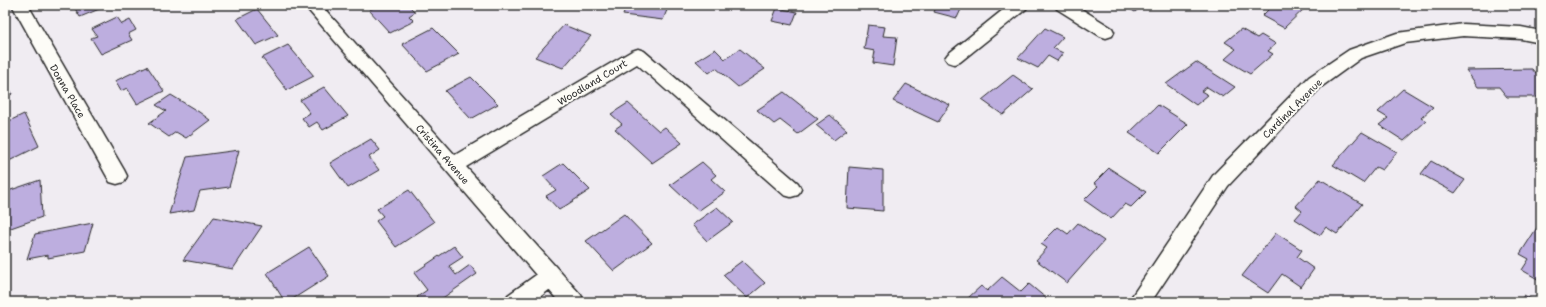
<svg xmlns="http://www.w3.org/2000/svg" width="1546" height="307" viewBox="0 0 1546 307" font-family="'Shantell Sans',sans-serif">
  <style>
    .building { fill: #bdaedf; stroke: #2b2b2b }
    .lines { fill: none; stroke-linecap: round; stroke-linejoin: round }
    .minor-casing { stroke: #2b2b2b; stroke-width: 3 }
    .minor { fill: #fdfcf7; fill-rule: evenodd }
    .labels { text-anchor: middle; stroke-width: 4; stroke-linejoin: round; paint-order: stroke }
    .street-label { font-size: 10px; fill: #2b2b2b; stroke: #fdfcf7 }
  </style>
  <rect width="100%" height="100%" fill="#f0ecf2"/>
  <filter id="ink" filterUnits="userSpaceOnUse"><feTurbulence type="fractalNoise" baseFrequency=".025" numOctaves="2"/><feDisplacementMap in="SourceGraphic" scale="8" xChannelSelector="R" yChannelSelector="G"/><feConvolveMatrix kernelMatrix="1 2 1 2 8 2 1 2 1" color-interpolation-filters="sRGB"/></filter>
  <g filter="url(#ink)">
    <!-- building -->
    <g class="building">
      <path d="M73,5H103L104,7L80,17Z"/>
      <path d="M378,5H408L415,12L409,16L414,21L390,33L369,10Z"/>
      <path d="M627,5H669L663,20L623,15Z"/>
      <path d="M937,5H963L957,18L934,12Z"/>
      <path d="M1123,5H1143L1135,12Z"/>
      <path d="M1263,5H1308L1284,28L1262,16L1268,10L1261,6Z"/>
      <path d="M777,8L797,12L792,25L772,21Z"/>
      <path d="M257,9L278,35L256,45L237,19Z"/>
      <path d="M117,17L122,24L130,20L136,30L128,34L132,40L101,54L91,38L97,36L92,29Z"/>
      <path d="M564,25L591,36L563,68L535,57Z"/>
      <path d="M868,25L885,27L883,36L897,37L893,66L873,63L875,51L864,49Z"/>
      <path d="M433,28L459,54L427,71L402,44Z"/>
      <path d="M1045,28L1063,37L1053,48L1063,53L1057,61L1048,56L1038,68L1018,58Z"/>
      <path d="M1241,29L1257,38L1261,35L1276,44L1268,51L1273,54L1250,74L1225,59L1236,49L1225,42Z"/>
      <path d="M288,45L314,76L287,90L262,58Z"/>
      <path d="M715,49L725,59L740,49L765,69L738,87L716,68L709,73L696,61Z"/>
      <path d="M1196,62L1235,87L1223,97L1207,87L1201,91L1208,95L1196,105L1166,84Z"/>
      <path d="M147,66L164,91L137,104L127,88L121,91L115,81Z"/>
      <path d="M1532,69L1541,80V87H1538L1541,91V97H1507L1499,87H1478L1466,70Z"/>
      <path d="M1013,75L1033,89L1003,115L982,100Z"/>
      <path d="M471,77L498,104L471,119L445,91Z"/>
      <path d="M8,84L12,94L5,97V86Z"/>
      <path d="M906,84L950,105L938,122L893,101Z"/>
      <path d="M324,87L348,116L323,130L317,122L309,127L302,118L310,113L300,100Z"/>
      <path d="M1403,89L1433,107L1421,118L1426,121L1404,141L1379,125L1388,118L1378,112Z"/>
      <path d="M784,92L818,119L798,134L780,120L774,124L757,110Z"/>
      <path d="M171,95L199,112L210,120L186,138L176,132L169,137L149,123L166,111L156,105Z"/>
      <path d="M628,103L659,131L665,127L682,143L652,163L615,129L622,124L611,114Z"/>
      <path d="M1158,105L1188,124L1159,153L1129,133Z"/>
      <path d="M24,114L39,146L9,161L5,151V123Z"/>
      <path d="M830,115L847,130L834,140L816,125Z"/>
      <path d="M1362,132L1397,152L1382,170L1376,167L1363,183L1333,165Z"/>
      <path d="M371,139L380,150L369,157L379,170L348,188L330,163Z"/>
      <path d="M239,150L229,187L200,191L194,210L169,214L187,157Z"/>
      <path d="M1431,161L1465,180L1455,193L1421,174Z"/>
      <path d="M702,162L716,175L711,179L725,192L698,211L670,185Z"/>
      <path d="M563,163L590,190L559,210L546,196L556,190L543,176Z"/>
      <path d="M849,167L883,170V211L847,208Z"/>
      <path d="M1109,168L1146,192L1131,207L1125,204L1111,219L1084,200L1098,186L1094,183Z"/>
      <path d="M1320,179L1362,204L1337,234L1326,227L1320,235L1295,219L1302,211L1296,206Z"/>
      <path d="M40,180L42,217L5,230V192Z"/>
      <path d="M409,190L434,222L396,247L376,221L383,216L377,209Z"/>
      <path d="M717,207L733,222L707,241L692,225Z"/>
      <path d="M624,214L652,243L614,271L586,241Z"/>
      <path d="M214,217L262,226L233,269L183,260Z"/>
      <path d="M93,223L85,251L48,258V255L27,259L35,234Z"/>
      <path d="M1078,223L1104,241L1067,283L1036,260L1047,248L1041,244L1058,227L1068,234Z"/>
      <path d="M1538,226L1541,228V281L1522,270L1529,259L1520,254Z"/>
      <path d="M1276,233L1302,250L1297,257L1314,269L1301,287L1282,274L1268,293L1242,276Z"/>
      <path d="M454,246L463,257L449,266L456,275L470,265L477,274L437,302H421L417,297L427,290L414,273Z"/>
      <path d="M309,247L329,276L288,302H285L267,273Z"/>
      <path d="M742,261L765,283L747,298L723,275Z"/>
      <path d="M1002,277L1021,292L1029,284L1047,299L1044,302H973L968,298L981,286L987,291Z"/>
      <path d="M1524,295L1536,302H1520Z"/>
    </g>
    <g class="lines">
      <defs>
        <g id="minor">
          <path d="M12,5H28L124,170L127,176L124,182L117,184L110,182Z"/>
          <path d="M304,5H321L455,155L632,51L638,49L644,51L798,183L801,189L798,195L791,197L784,195L637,64L466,167L581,295L584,302H559L549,290L533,302H505L508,295L536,275Z"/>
          <path d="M1009,5H1028L1026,9L960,62L954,64L948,62L945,58L948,54Z"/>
          <path d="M1055,5H1075L1112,28L1114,32L1112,36L1106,38L1100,36L1057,9Z"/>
          <path d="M1463,24L1521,27L1541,31V43L1521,39L1463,36L1405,43L1361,58L1321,87L1228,186L1151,302H1128L1214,174L1309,77L1349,50L1397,33Z"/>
        </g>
      </defs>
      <!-- minor casing -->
      <use href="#minor" class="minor-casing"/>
      <!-- minor -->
      <use href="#minor" class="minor"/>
    </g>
  </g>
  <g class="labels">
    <!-- street labels -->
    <g class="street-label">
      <text transform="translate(592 82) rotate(-31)" y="4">Woodland Court</text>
      <text transform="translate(68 91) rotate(60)" y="4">Donna Place</text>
      <text transform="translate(1292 108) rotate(-45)" y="4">Cardinal Avenue</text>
      <text transform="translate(443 154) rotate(49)" y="4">Cristina Avenue</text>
    </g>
  </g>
  <!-- margin -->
  <rect width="1546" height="307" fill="none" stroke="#fdfcf7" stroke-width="20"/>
  <rect x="10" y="10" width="1526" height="287" fill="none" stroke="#2b2b2b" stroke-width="1.5" filter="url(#ink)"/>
</svg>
